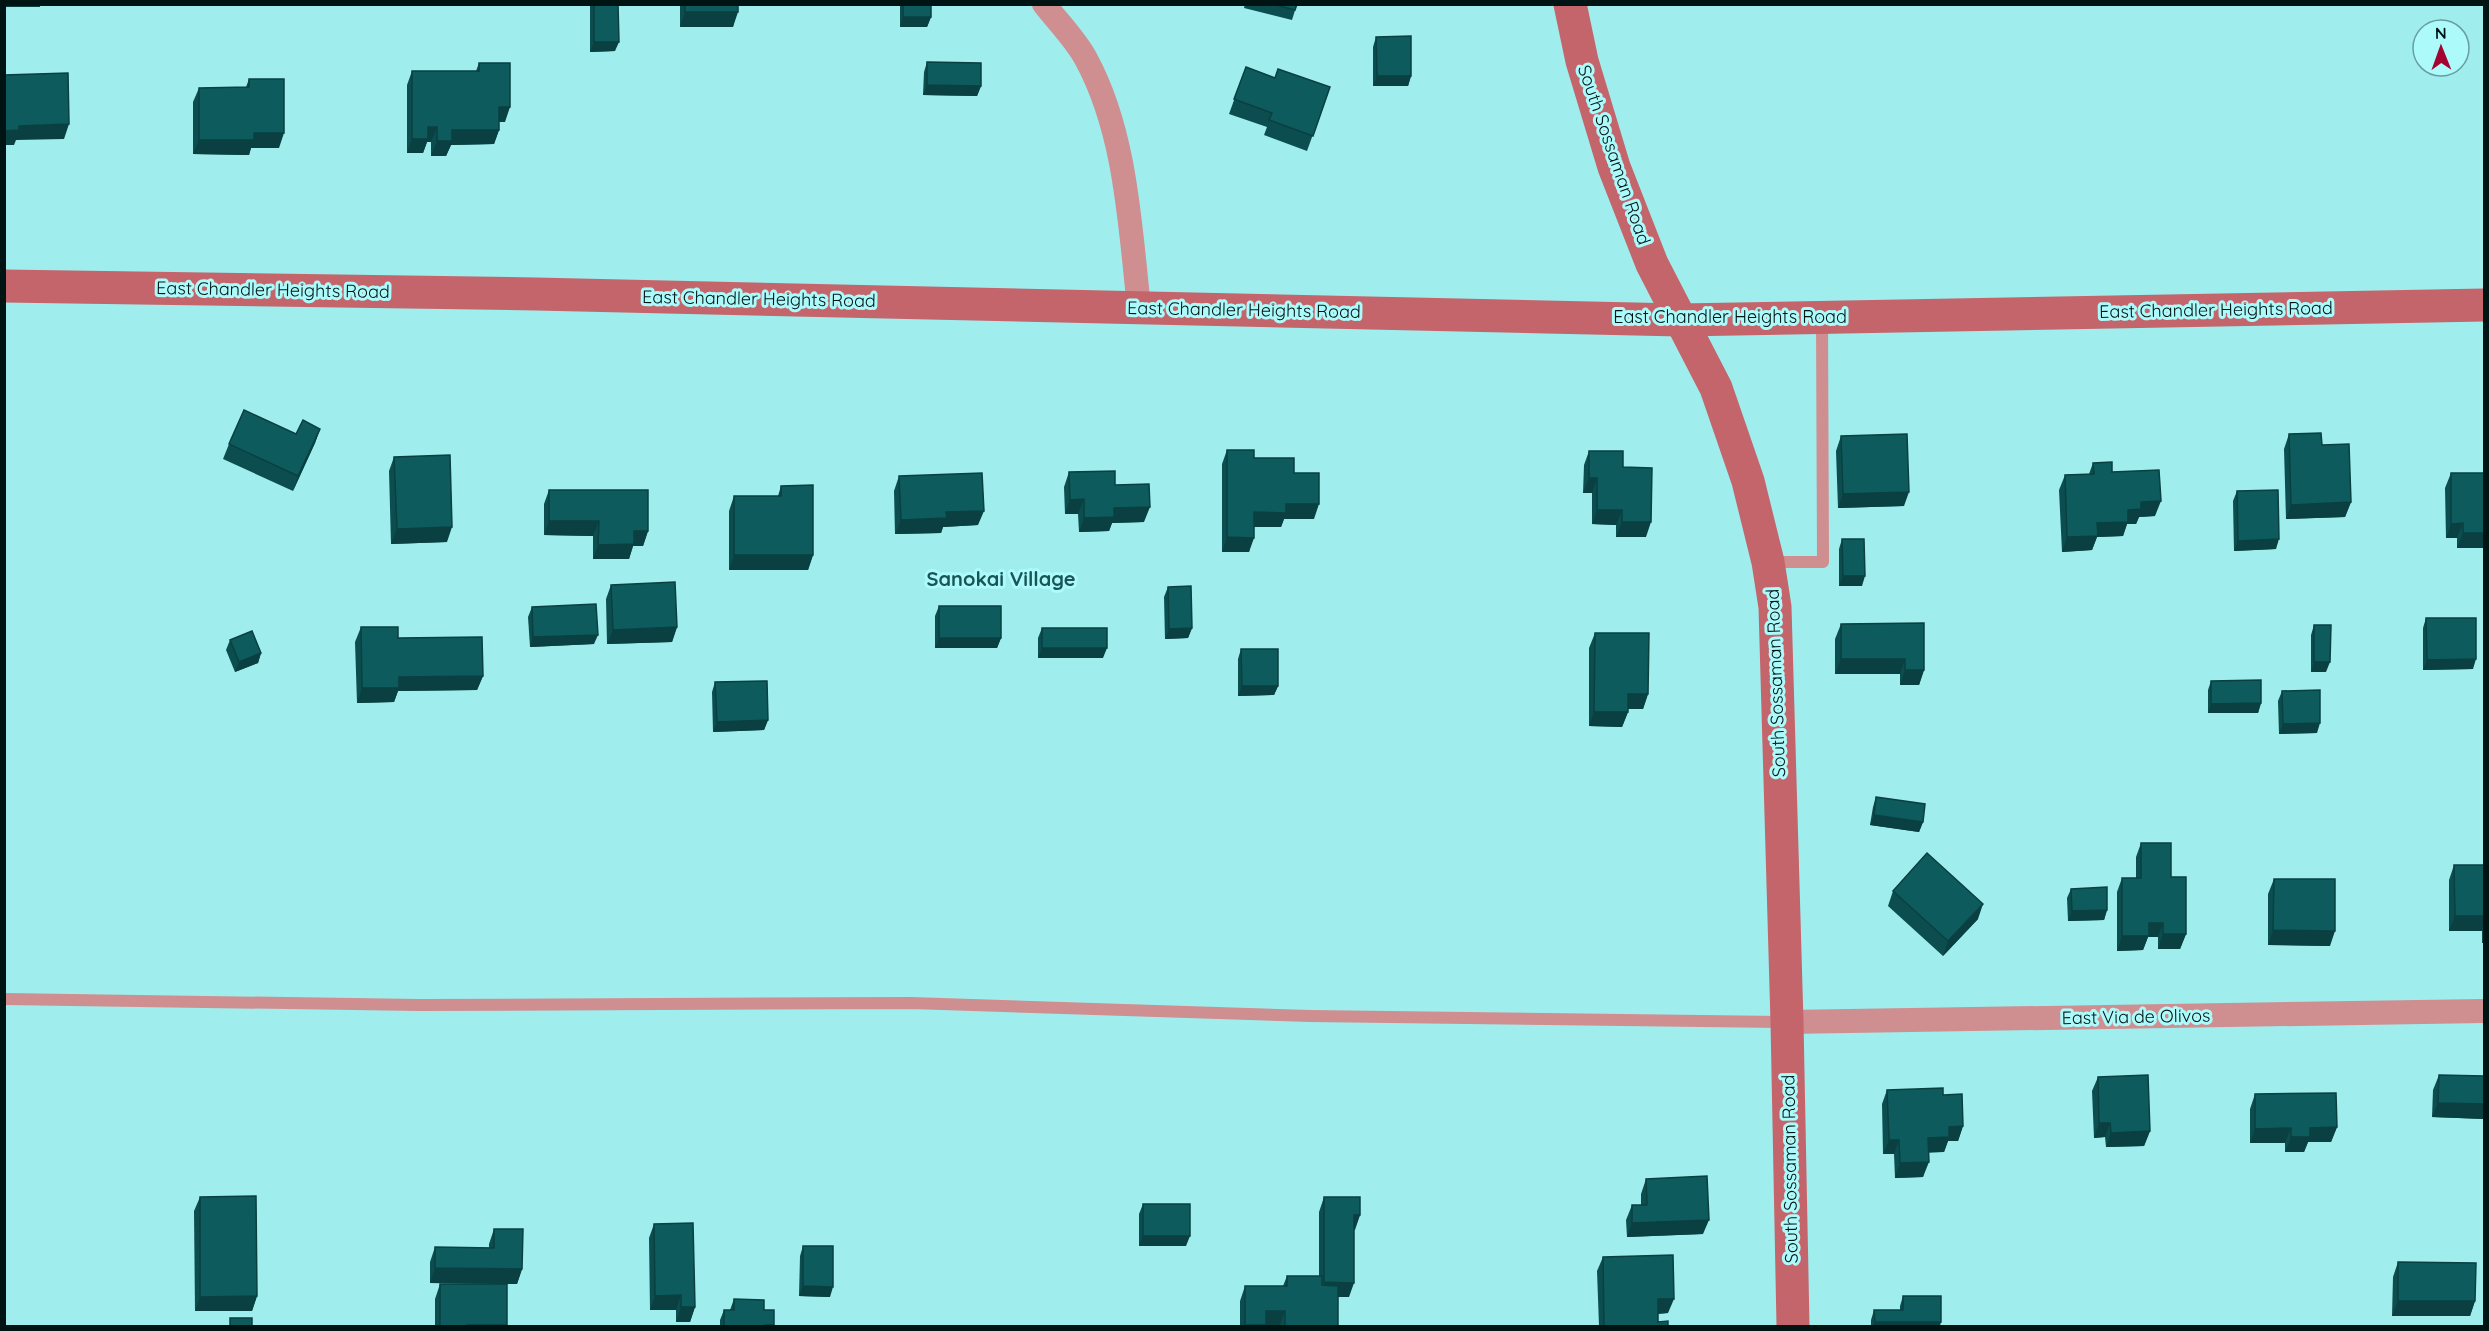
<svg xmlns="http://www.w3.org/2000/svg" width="2489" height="1331" viewBox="0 0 2489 1331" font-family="Quicksand,sans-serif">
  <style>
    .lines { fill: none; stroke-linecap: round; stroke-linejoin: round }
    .lane { stroke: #cf8e90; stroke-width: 12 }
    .street { stroke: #cf8e90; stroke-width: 24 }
    .secondary { stroke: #c3656b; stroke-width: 33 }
    .wall { fill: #0c4e50 }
    .shaded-wall { fill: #0a4041 }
    .building { fill: #0e5b5d; stroke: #0a4041; stroke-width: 1.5 }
    .labels { text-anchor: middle; stroke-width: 6; stroke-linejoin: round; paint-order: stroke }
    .street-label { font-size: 18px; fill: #001414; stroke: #adfafb }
    .neighbourhood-label { font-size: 20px; font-weight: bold; fill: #195557; stroke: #adfafb }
  </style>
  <rect width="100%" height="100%" fill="#a0edee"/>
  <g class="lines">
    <!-- lane -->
    <g class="lane">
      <path d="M1769,562H1823L1822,318"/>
      <path d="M4,999L419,1005L911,1003L1310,1016L1786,1022"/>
    </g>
    <!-- street -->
    <g class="street">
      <path d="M1044,4C1058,22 1076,40 1086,59C1126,132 1130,226 1139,307"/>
      <path d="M1787,1022L2484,1011"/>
    </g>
    <!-- secondary -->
    <g class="secondary">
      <path d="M1570,4L1582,61L1614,167L1652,264L1716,388L1748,481L1768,562L1775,607L1787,1022L1793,1326"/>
      <path d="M4,286L536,294L1680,320L2484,305"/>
    </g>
  </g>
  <!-- wall -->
  <g class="wall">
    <path d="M590,4H618L615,51L590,52Z"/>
    <path d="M680,4H738L733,27H680Z"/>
    <path d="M900,4H931V17L927,27H900Z"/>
    <path d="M1245,4H1297L1292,20L1244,8Z"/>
    <path d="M1376,37L1411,76L1408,86H1373V47Z"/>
    <path d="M927,62L981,86L977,96L923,95L924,72Z"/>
    <path d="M479,63L505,122H499V130L494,144L451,145L446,156H431V142H427L423,153H407V85L412,71H476Z"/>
    <path d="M1246,67L1275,78L1330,87L1307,151L1264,135L1267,127L1229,114Z"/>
    <path d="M249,79L279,148H251L249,155L193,154V102L199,88L246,87Z"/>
    <path d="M320,429L315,443L293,491L223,459L229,444L296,434Z"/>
    <path d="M2289,434L2322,445L2351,502L2345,517L2286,519L2284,449Z"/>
    <path d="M1841,436L1904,506L1838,508L1836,451Z"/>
    <path d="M1227,450L1254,458L1294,473L1314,519H1284L1281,527H1254L1249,552H1222V464Z"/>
    <path d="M1589,451L1623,467L1646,537H1616V525L1592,524V493H1583L1584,465Z"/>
    <path d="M394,457L447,542L391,544L389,471Z"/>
    <path d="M2093,463L2112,472L2155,516L2139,517L2136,524H2127L2123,536L2097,537L2092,550L2062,552L2059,490L2065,475L2089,474Z"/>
    <path d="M1069,472L1115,485L1144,522L1112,523L1109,531L1079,532L1078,514H1065L1064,487Z"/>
    <path d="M2451,473H2484V548H2457V538H2446L2445,488Z"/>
    <path d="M899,476L978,525L943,527L941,533L895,534L894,491Z"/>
    <path d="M781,486L813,555L808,570H729V511L734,496H778Z"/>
    <path d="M549,490L648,531L643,546H633L629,559H593V536L544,535V504Z"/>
    <path d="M2237,491L2276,549L2234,551L2233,501Z"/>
    <path d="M1842,539L1862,586H1839V549Z"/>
    <path d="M611,585L677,627L672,642L607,644L606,599Z"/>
    <path d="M1168,587L1192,628L1188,638L1165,639L1164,597Z"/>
    <path d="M939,606L1001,638L997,648H935V616Z"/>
    <path d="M532,607L594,644L530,647L528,617Z"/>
    <path d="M2426,618L2473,669L2423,670V628Z"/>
    <path d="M1841,624L1924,670L1919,685H1900V674H1835V639Z"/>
    <path d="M2314,625L2326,672H2311V635Z"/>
    <path d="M361,627L398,638L483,676L477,690L398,691L394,702L357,703L355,642Z"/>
    <path d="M1042,628L1103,658H1038V638Z"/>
    <path d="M1595,633L1648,694L1643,709H1628V712L1622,727L1589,726V648Z"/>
    <path d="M230,640L261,653L258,663L235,672L226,650Z"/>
    <path d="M1241,649L1278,686L1274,695L1238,696V659Z"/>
    <path d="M2211,681L2261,703L2258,713H2208V690Z"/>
    <path d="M715,682L768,720L764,730L713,732L712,692Z"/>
    <path d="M2282,691L2317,733L2279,734L2278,701Z"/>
    <path d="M1876,797L1923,822L1919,832L1870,825L1873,807Z"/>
    <path d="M2141,843L2171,877L2186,934L2180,949H2158V937H2148L2143,950L2117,951V892L2122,878H2136V857Z"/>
    <path d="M2454,865H2484V943H2482V931H2449V880Z"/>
    <path d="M2274,879L2330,946L2268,945V894Z"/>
    <path d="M2071,889L2107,910L2104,920L2068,921L2067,898Z"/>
    <path d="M1893,891L1978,919L1943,956L1888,906Z"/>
    <path d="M2439,1075L2484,1076V1119L2432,1117L2433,1090Z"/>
    <path d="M2098,1077L2150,1131L2144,1146L2106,1147L2105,1137L2094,1138L2092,1091Z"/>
    <path d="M1887,1090L1943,1095L1963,1126L1958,1141H1948L1944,1152H1929L1923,1177L1895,1178L1894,1154H1883L1882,1104Z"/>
    <path d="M2255,1094L2337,1127L2331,1142H2308L2304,1152H2285V1143H2250V1109Z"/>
    <path d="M1646,1179L1703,1234L1627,1237L1626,1220L1632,1205H1641V1194Z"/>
    <path d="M200,1197L257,1296L252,1311H195L194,1211Z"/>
    <path d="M1324,1197L1360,1215L1354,1230L1349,1297H1338V1326H1280V1325H1266L1265,1326H1240V1301L1245,1286H1283L1287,1276H1319V1212Z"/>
    <path d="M1143,1204L1186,1246H1139V1214Z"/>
    <path d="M654,1224L695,1307L690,1322H676V1310H650L649,1238Z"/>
    <path d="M494,1229L522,1269L517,1284L430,1283V1262L435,1247L489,1248V1244Z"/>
    <path d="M803,1246L830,1297L799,1296L800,1256Z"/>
    <path d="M1603,1257L1668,1313L1658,1314V1322L1668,1326H1599L1597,1271Z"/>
    <path d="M2398,1262L2475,1301L2470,1316H2392L2393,1277Z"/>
    <path d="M440,1284L506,1326H435V1299Z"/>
    <path d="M1903,1296L1940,1326H1871V1320L1874,1310H1900V1306Z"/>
    <path d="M734,1299L764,1310L774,1326H720V1320L724,1310H730Z"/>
  </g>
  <!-- shaded-wall -->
  <g class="shaded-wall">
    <path d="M6,4H40V7H5Z"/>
    <path d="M685,12H738L733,27H680Z"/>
    <path d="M903,17H931L927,27H900Z"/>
    <path d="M594,42H619L615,51L590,52Z"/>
    <path d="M1377,76H1411L1408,86H1373Z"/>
    <path d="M927,85L981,86L977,96L923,95Z"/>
    <path d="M499,107H510L505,122H494Z"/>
    <path d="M69,124L64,139L16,140L14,145H4V131L19,126Z"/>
    <path d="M428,127H437L431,142H427L423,153H407L412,139Z"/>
    <path d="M452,130H499L494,144L451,145L446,156H431L437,141Z"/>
    <path d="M254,133H284L279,148H251L249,155L193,154L199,140Z"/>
    <path d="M320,429L315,443L293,491L298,476Z"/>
    <path d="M1589,478H1597L1592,493H1583Z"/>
    <path d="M1909,492L1904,506L1838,508L1843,494Z"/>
    <path d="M1084,499L1078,514H1065L1070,500Z"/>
    <path d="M2161,501L2155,516L2139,517L2136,524H2127L2123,536L2097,537L2092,550L2062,552L2067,537L2128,510L2141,502Z"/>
    <path d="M2351,502L2345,517L2286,519L2291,505Z"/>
    <path d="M1286,504H1319L1314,519H1284L1281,527H1249L1254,512Z"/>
    <path d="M1150,507L1144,522L1112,523L1109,531L1079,532L1084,518L1114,508Z"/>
    <path d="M1597,510H1622L1616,525L1592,524Z"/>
    <path d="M984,511L978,525L943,527L941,533L895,534L901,520L946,512Z"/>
    <path d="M549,521H599L593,536L544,535Z"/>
    <path d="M1622,522H1651L1646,537H1616Z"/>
    <path d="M2463,523L2457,538H2446L2451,524Z"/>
    <path d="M452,527L447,542L391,544L397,529Z"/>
    <path d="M634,531H648L643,546H633L629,559H593L598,545Z"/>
    <path d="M2463,533H2484V548H2457Z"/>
    <path d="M1227,537L1254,538L1249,552H1222Z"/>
    <path d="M2279,539L2276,549L2234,551L2238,541Z"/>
    <path d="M734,555H813L808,570H729Z"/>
    <path d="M1843,576H1865L1862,586H1839Z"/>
    <path d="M677,627L672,642L607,644L613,630Z"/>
    <path d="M1192,628L1188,638L1165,639L1169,629Z"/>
    <path d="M598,635L594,644L530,647L533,637Z"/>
    <path d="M939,638H1001L997,648H935Z"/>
    <path d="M1042,648H1107L1103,658H1038Z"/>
    <path d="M261,653L258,663L235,672L239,662Z"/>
    <path d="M1841,659H1905L1900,674H1835Z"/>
    <path d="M2476,659L2473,669L2423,670L2427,660Z"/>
    <path d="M2314,662H2330L2326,672H2311Z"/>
    <path d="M1905,670H1924L1919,685H1900Z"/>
    <path d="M483,676L477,690L398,691L394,702L357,703L362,688L399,677Z"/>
    <path d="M1242,686H1278L1274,695L1238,696Z"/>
    <path d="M1628,694H1648L1643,709H1623Z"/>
    <path d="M2261,703L2258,713H2208L2211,704Z"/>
    <path d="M1594,712H1628L1622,727L1589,726Z"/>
    <path d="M768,720L764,730L713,732L717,722Z"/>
    <path d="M2320,723L2317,733L2279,734L2283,724Z"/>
    <path d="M1874,815L1923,822L1919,832L1870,825Z"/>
    <path d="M1983,904L1978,919L1943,956L1948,941Z"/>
    <path d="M2107,910L2104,920L2068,921L2072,911Z"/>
    <path d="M2455,916H2484V923L2482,931H2449Z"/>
    <path d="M2149,923H2163L2158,937H2148L2143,950L2117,951L2122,936Z"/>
    <path d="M2273,930L2335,931L2330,946L2268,945Z"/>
    <path d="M2163,934H2186L2180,949H2158Z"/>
    <path d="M2438,1103L2484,1104V1119L2432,1117Z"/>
    <path d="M2099,1123H2110L2105,1137L2094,1138Z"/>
    <path d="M1963,1126L1958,1141H1948L1944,1152L1923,1153L1928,1138L1949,1127Z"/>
    <path d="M2337,1127L2331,1142H2308L2304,1152H2285L2291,1137L2310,1128Z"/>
    <path d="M2291,1128L2285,1143H2250L2255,1129Z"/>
    <path d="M2150,1131L2144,1146L2106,1147L2111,1133Z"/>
    <path d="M1889,1140H1899L1894,1154H1883Z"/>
    <path d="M1929,1162L1923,1177L1895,1178L1900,1163Z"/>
    <path d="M1354,1215H1360L1355,1230H1349Z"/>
    <path d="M1709,1220L1703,1234L1627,1237L1632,1223Z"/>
    <path d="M1143,1236H1190L1186,1246H1139Z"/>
    <path d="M435,1268L522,1269L517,1284L430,1283Z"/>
    <path d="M1324,1282L1354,1283L1349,1297H1319Z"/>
    <path d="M803,1286L833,1287L830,1297L799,1296Z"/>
    <path d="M681,1295L676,1310H650L655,1296Z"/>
    <path d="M257,1296L252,1311H195L200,1297Z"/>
    <path d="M1658,1299H1674L1668,1313L1652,1314Z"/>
    <path d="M2398,1301H2475L2470,1316H2392Z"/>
    <path d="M681,1307H695L690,1322H676Z"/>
    <path d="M1266,1311H1285L1280,1325L1245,1326V1325Z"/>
    <path d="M1875,1322H1941L1940,1326H1873Z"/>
    <path d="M467,1325H507L506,1326H467Z"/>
  </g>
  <!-- building -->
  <g class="building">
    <path d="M594,4H618L619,42H594Z"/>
    <rect x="685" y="4" width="53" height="8"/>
    <rect x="903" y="4" width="28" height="13"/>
    <path d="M1272,4H1297L1295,10Z"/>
    <path d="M1411,36V76H1377L1376,37Z"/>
    <path d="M927,62L981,63V86L927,85Z"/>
    <path d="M479,63H510V107H499V130H452V141H437V127H428V139H412V71H479Z"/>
    <path d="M1246,67L1275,78L1278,69L1330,87L1313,136L1269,120L1272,113L1234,99Z"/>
    <path d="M68,73L69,124L19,126V130L4,131V75Z"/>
    <path d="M249,79H284V133H254V140H199V88L249,87Z"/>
    <path d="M244,410L296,434L303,420L320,429L298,476L229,444Z"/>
    <path d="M2321,433L2322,445L2349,444L2351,502L2291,505L2289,434Z"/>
    <path d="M1907,434L1909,492L1843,494L1841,436Z"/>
    <path d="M1227,450H1254V458H1294V473H1319V504H1286V513L1254,512V538L1227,537Z"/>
    <path d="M1589,451H1623V467L1652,468L1651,522H1622V510H1597V478H1589Z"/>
    <path d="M450,455L452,527L397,529L394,457Z"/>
    <path d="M2112,462V472L2159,470L2161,501L2141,502V509L2128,510V522L2097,523L2098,536L2067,537L2065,475L2094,474L2093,463Z"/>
    <path d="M1115,471V485L1149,484L1150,507L1114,508V517L1084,518V499L1070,500L1069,472Z"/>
    <path d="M982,473L984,511L946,512L947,518L901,520L899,476Z"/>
    <path d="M2451,473H2484V533H2463V523L2451,524Z"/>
    <path d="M813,485V555H734V496H781V486Z"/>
    <path d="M549,490H648V531H634V544L598,545L599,521H549Z"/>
    <path d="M2278,490L2279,539L2238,541L2237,491Z"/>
    <path d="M1842,539H1864L1865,576H1843Z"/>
    <path d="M675,582L677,627L613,630L611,585Z"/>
    <path d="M1191,586L1192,628L1169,629L1168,587Z"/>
    <path d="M596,604L598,635L533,637L532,607Z"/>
    <rect x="939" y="606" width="62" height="32"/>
    <path d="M2426,618H2476V659L2427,660Z"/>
    <path d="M1924,623V670H1905V659H1841V624Z"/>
    <path d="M2314,625H2331L2330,662H2314Z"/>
    <path d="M361,627H398V638L482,637L483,676L399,677V688H362Z"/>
    <rect x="1042" y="628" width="65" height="20"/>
    <path d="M252,631L261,653L239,662L230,640Z"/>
    <path d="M1595,633H1649L1648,694H1628V712H1594Z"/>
    <path d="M1241,649H1278V686H1242Z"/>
    <path d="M2261,680V703L2211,704V681Z"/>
    <path d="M767,681L768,720L717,722L715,682Z"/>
    <path d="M2320,690V723L2283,724L2282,691Z"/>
    <path d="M1876,797L1925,804L1923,822L1874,815Z"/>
    <path d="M2141,843H2171V877H2186V934H2163V923H2149V936H2122V878H2141Z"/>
    <path d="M1927,853L1983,904L1948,941L1893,891Z"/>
    <path d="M2454,865H2484V916H2455Z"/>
    <path d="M2274,879H2335V931L2273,930Z"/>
    <path d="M2107,887V910L2072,911L2071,889Z"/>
    <path d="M2148,1075L2150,1131L2111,1133L2110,1123H2099L2098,1077Z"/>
    <path d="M2439,1075L2484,1076V1104L2438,1103Z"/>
    <path d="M1943,1088V1095L1962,1094L1963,1126L1949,1127V1137L1928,1138L1929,1162L1900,1163L1899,1140H1889L1887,1090Z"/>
    <path d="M2336,1093L2337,1127L2310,1128V1137H2291V1128L2255,1129V1094Z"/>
    <path d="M1707,1176L1709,1220L1632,1223V1205H1647L1646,1179Z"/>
    <path d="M256,1196L257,1296L200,1297V1197Z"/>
    <path d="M1324,1197H1360V1215H1354V1283L1324,1282Z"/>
    <rect x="1143" y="1204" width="47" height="32"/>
    <path d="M693,1223L695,1307H681V1295L655,1296L654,1224Z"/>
    <path d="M494,1229H523L522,1269L435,1268V1247L494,1248Z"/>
    <path d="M803,1246H833V1287L803,1286Z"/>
    <path d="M1673,1255L1674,1299H1658V1322L1668,1321V1326H1604L1603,1257Z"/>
    <path d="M2398,1262L2476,1263L2475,1301H2398Z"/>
    <path d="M1287,1276H1322V1285L1338,1286V1326H1285V1311H1266V1325H1245V1286H1287Z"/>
    <path d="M440,1284H507V1325H467V1326H440Z"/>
    <path d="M1903,1296H1941V1322H1875L1874,1310H1903Z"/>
    <path d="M734,1299L764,1300V1310H774V1325H765V1326H724V1310H734Z"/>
    <rect x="230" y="1318" width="22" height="8"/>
  </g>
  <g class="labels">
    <!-- street labels -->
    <g class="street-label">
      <text transform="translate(1614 155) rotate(71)" y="6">South Sossaman Road</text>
      <text transform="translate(273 290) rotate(1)" y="6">East Chandler Heights Road</text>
      <text transform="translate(759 299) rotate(1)" y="6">East Chandler Heights Road</text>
      <text transform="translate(1244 310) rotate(1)" y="6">East Chandler Heights Road</text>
      <text transform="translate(2216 310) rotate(-1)" y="6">East Chandler Heights Road</text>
      <text x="1730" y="323">East Chandler Heights Road</text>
      <text transform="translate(1776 683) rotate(-92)" y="6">South Sossaman Road</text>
      <text transform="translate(2136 1017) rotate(-1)" y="6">East Via de Olivos</text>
      <text transform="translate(1790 1169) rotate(-91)" y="6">South Sossaman Road</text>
    </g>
    <!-- neighbourhood labels -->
    <g class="neighbourhood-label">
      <text x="1001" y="586">Sanokai Village</text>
    </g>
  </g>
  <!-- border -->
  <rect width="2489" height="1331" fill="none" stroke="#001414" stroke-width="12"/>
  <!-- north arrow -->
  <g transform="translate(2441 48) rotate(359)"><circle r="28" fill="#adfafb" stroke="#689e9f" stroke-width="1.5"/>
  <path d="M0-4.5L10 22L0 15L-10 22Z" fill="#a30530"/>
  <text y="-9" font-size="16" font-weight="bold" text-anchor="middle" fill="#001414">N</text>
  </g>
</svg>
